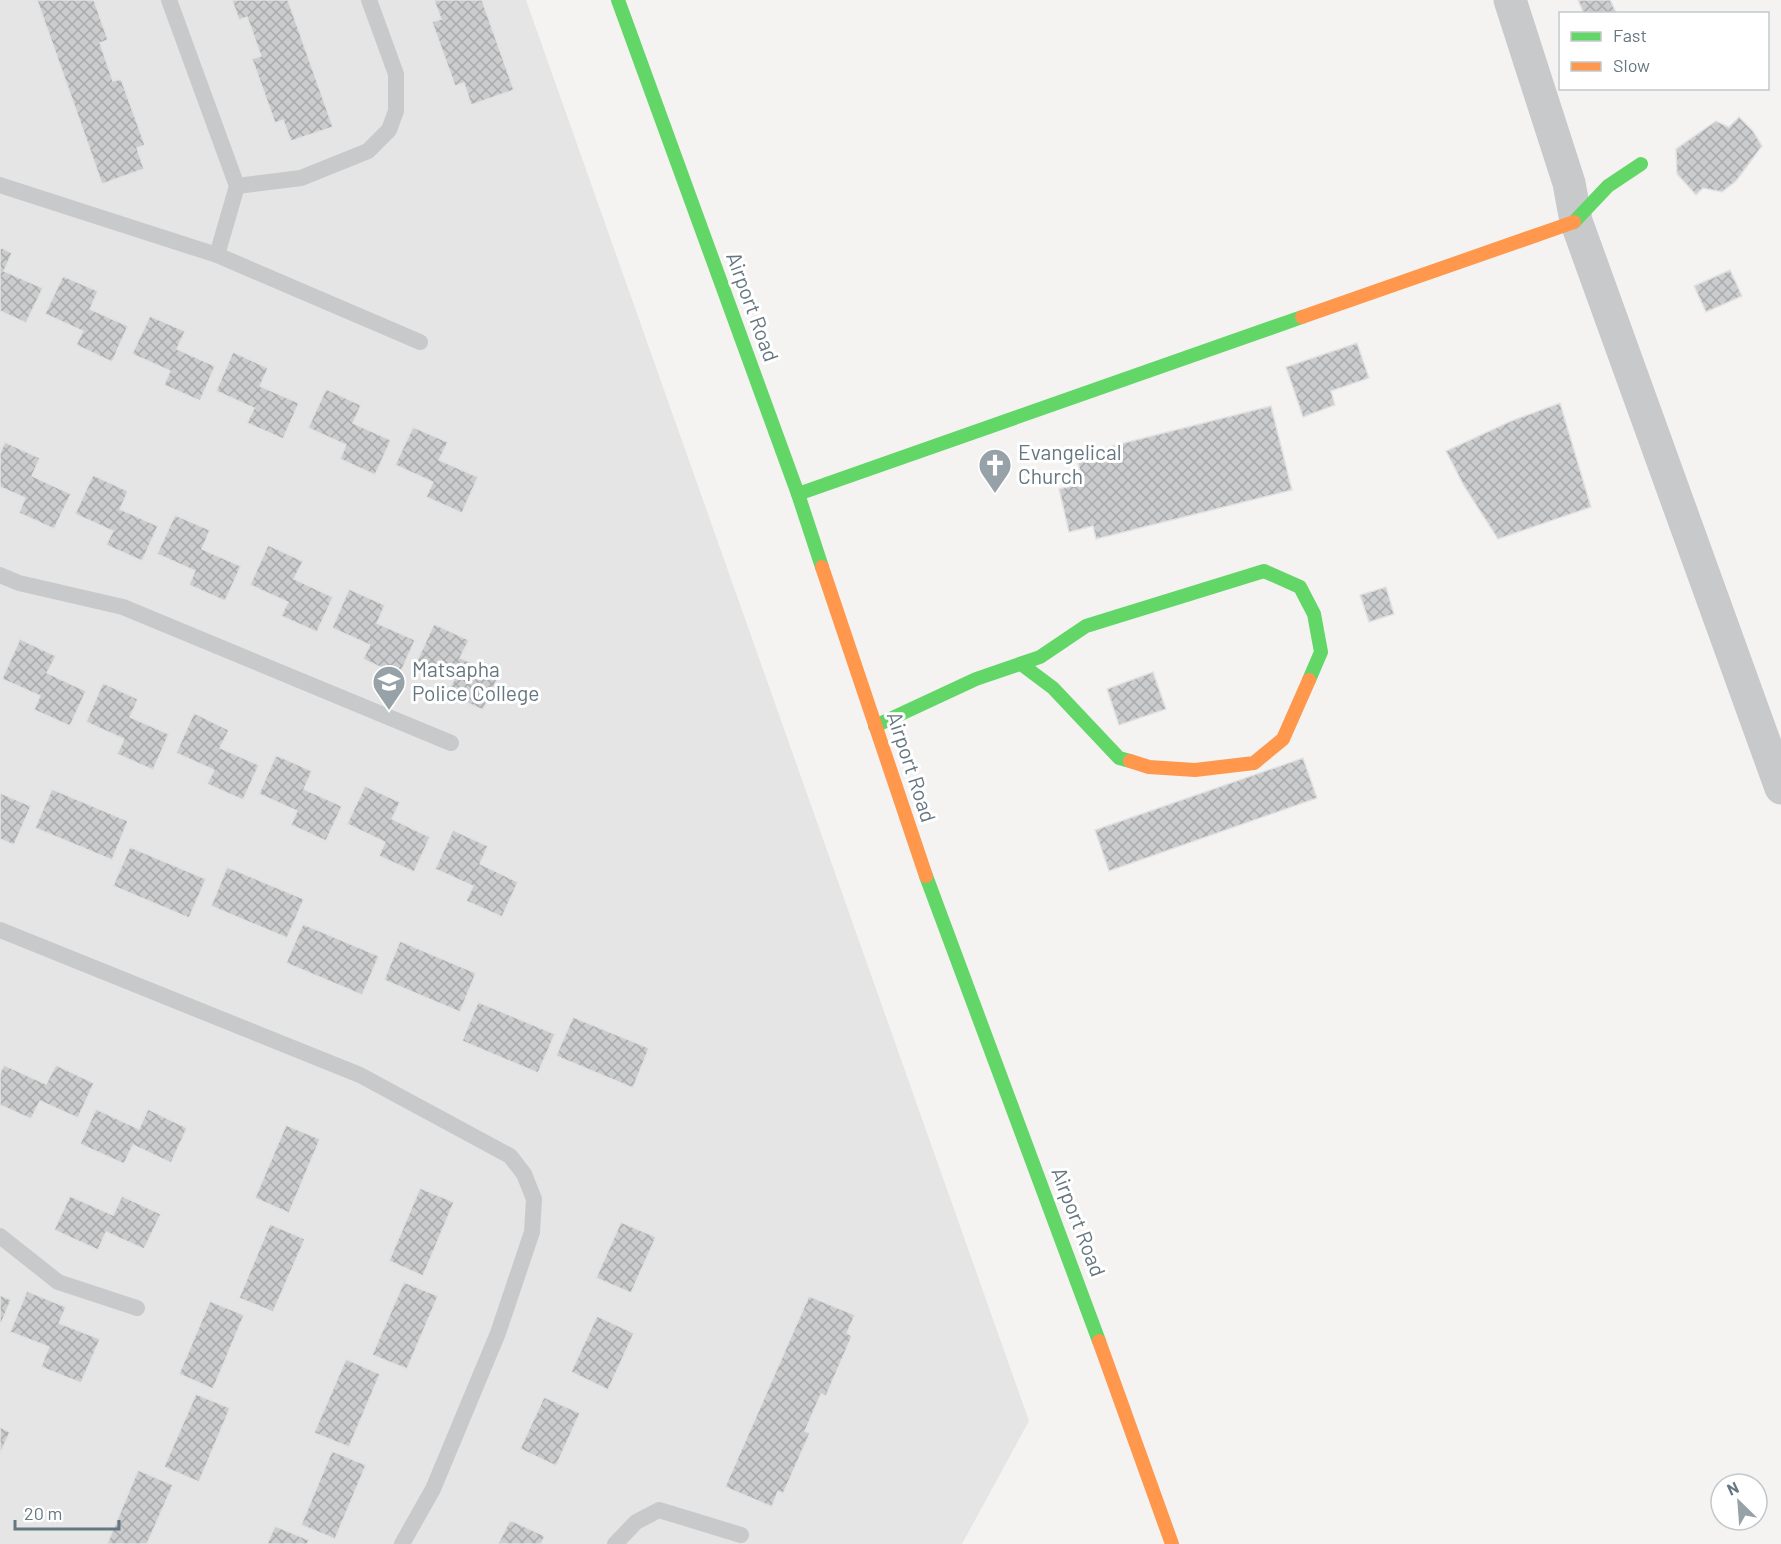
<svg xmlns="http://www.w3.org/2000/svg" width="1781" height="1544" viewBox="0 0 1781 1544" font-family="Barlow,sans-serif">
  <style>
    .built { fill: #e4e5e4 }
    .building { fill: url(#building-cross-hatch); stroke: #e3e2e2; stroke-width: 1.5 }
    .lines { fill: none; stroke-linecap: round; stroke-linejoin: round }
    .lane { stroke: #c8c9ca; stroke-width: 16 }
    .street { stroke: #c8c9ca; stroke-width: 33 }
    .fast { stroke: #63d668; stroke-width: 14 }
    .slow { stroke: #ff974d; stroke-width: 14 }
    .labels { text-anchor: middle; stroke-width: 6; stroke-linejoin: round; paint-order: stroke }
    .street-label { font-size: 21px; fill: #657780; stroke: #fff }
    .poi-label { font-size: 21px; fill: #657780; stroke: #fff; text-anchor: start }
  </style>
  <defs>
    <pattern id="building-cross-hatch" width="8" height="8" patternUnits="userSpaceOnUse" patternTransform="scale(1.5)"><rect width="8" height="8" fill="#cbcccd"/><path d="M0 0l8 8M0 8l8-8" fill="none" stroke="#a8aaac"/></pattern>
  </defs>
  <rect width="100%" height="100%" fill="#f4f3f2"/>
  <!-- built -->
  <path class="built" d="M0,0H526L1029,1421L962,1544H0Z"/>
  <!-- building -->
  <g class="building">
    <path d="M37,0H94L108,40L100,43L113,81L121,79L145,145L137,148L144,169L102,184Z"/>
    <path d="M232,0H288L333,127L291,141L283,120L275,123L252,59L261,56L247,17L239,20Z"/>
    <path d="M434,0H482L514,90L471,105L464,83L455,86L432,22L441,19Z"/>
    <path d="M1578,0H1610L1617,14H1584Z"/>
    <path d="M1739,117L1753,131L1762,146L1736,181L1722,192L1703,188L1696,195L1677,174L1676,149L1716,121L1729,127Z"/>
    <path d="M0,247L12,253L4,271L43,288L26,323L0,311Z"/>
    <path d="M1730,270L1742,296L1706,312L1694,286Z"/>
    <path d="M63,276L98,291L90,309L128,326L112,362L76,345L83,331L45,314Z"/>
    <path d="M150,316L185,331L177,349L215,366L200,401L164,385L170,371L132,354Z"/>
    <path d="M1357,343L1369,378L1331,391L1335,405L1303,417L1286,367Z"/>
    <path d="M233,352L268,368L260,386L299,403L283,439L247,423L254,408L216,391Z"/>
    <path d="M326,389L361,405L353,423L391,440L375,475L340,459L346,445L308,428Z"/>
    <path d="M1560,403L1591,507L1498,539L1464,486L1446,451L1511,421Z"/>
    <path d="M1271,406L1292,490L1096,539L1093,526L1069,532L1059,489L1083,483L1076,455Z"/>
    <path d="M413,427L448,442L439,460L478,477L462,513L426,497L433,482L395,465Z"/>
    <path d="M5,442L40,458L32,476L71,494L54,529L19,513L25,498L0,487V453Z"/>
    <path d="M93,475L128,491L120,509L158,526L142,561L106,545L113,531L75,514Z"/>
    <path d="M175,515L210,530L202,549L241,566L225,601L189,585L195,571L157,554Z"/>
    <path d="M268,545L303,561L294,579L333,597L317,632L281,616L288,602L250,585Z"/>
    <path d="M1386,587L1394,614L1369,622L1360,595Z"/>
    <path d="M349,589L385,605L377,623L415,640L399,676L363,659L370,645L332,628Z"/>
    <path d="M434,624L469,640L460,658L499,675L483,710L447,694L454,680L416,663Z"/>
    <path d="M20,639L56,656L47,673L86,691L70,726L34,710L40,696L2,679Z"/>
    <path d="M1153,672L1166,709L1119,725L1107,689Z"/>
    <path d="M103,683L138,699L130,717L169,734L153,770L117,754L124,739L86,722Z"/>
    <path d="M194,713L229,730L220,748L259,765L243,800L207,784L214,770L176,753Z"/>
    <path d="M276,755L312,771L304,789L342,806L326,841L291,825L297,811L259,794Z"/>
    <path d="M1303,758L1317,798L1109,871L1095,830Z"/>
    <path d="M365,786L400,802L392,819L430,837L414,872L379,856L385,842L347,824Z"/>
    <path d="M52,789L128,821L112,860L35,828Z"/>
    <path d="M0,793L31,806L14,845L0,839Z"/>
    <path d="M453,830L488,846L480,864L518,882L502,917L466,901L473,886L435,869Z"/>
    <path d="M130,847L206,879L189,918L113,886Z"/>
    <path d="M227,867L304,899L287,938L211,906Z"/>
    <path d="M303,924L379,956L362,995L286,963Z"/>
    <path d="M400,941L476,973L460,1012L384,980Z"/>
    <path d="M478,1002L555,1034L538,1073L462,1041Z"/>
    <path d="M573,1017L649,1048L633,1088L556,1056Z"/>
    <path d="M4,1065L46,1084L56,1065L94,1083L78,1118L40,1101L31,1119L0,1105V1073Z"/>
    <path d="M96,1109L139,1129L148,1109L187,1128L171,1163L133,1145L124,1164L80,1144Z"/>
    <path d="M286,1125L320,1139L289,1213L255,1198Z"/>
    <path d="M420,1188L454,1202L423,1276L389,1261Z"/>
    <path d="M70,1196L113,1215L122,1196L161,1214L144,1249L106,1232L98,1250L54,1230Z"/>
    <path d="M621,1222L656,1237L631,1293L596,1278Z"/>
    <path d="M270,1224L305,1239L273,1312L239,1298Z"/>
    <path d="M404,1282L438,1296L407,1369L372,1355Z"/>
    <path d="M27,1291L66,1307L59,1323L100,1339L81,1383L41,1367L49,1347L10,1332Z"/>
    <path d="M0,1295L11,1300L0,1326Z"/>
    <path d="M809,1296L855,1315L847,1333L852,1336L826,1396L821,1394L805,1431L810,1433L783,1494L778,1491L772,1507L725,1487Z"/>
    <path d="M210,1301L244,1315L213,1389L179,1374Z"/>
    <path d="M597,1316L634,1333L608,1390L571,1372Z"/>
    <path d="M346,1359L380,1374L349,1447L314,1433Z"/>
    <path d="M196,1394L230,1408L199,1482L164,1467Z"/>
    <path d="M544,1397L580,1413L556,1466L520,1449Z"/>
    <path d="M0,1427L10,1432L0,1454Z"/>
    <path d="M332,1451L366,1465L335,1539L301,1525Z"/>
    <path d="M138,1470L173,1485L147,1544H107Z"/>
    <path d="M510,1520L545,1536L541,1544H498Z"/>
    <path d="M275,1526L309,1540L307,1544H267Z"/>
  </g>
  <g class="lines">
    <!-- lane -->
    <g class="lane">
      <path d="M169,0L237,186L217,255"/>
      <path d="M0,185L217,255L420,342"/>
      <path d="M237,186L301,178L368,151L389,130L396,111V74L369,0"/>
      <path d="M0,575L19,583L123,607L451,743"/>
      <path d="M0,930L360,1075L510,1156L524,1174L534,1199L532,1232L498,1333L433,1489L402,1544"/>
      <path d="M0,1236L58,1282L137,1308"/>
      <path d="M615,1544L636,1522L659,1510L741,1535"/>
    </g>
    <!-- street -->
    <path class="street" d="M1510,0L1569,183L1576,221L1781,788"/>
    <!-- fast -->
    <g class="fast">
      <path d="M618,0L798,494L822,567"/>
      <path d="M1574,222L1608,186L1641,164"/>
      <path d="M798,494L1302,317"/>
      <path d="M1021,664L1053,688L1119,758L1130,761"/>
      <path d="M875,726L976,679L1040,657L1086,626L1264,571L1300,587L1314,614L1321,652L1309,680"/>
      <path d="M926,876L1099,1341"/>
    </g>
    <!-- slow -->
    <g class="slow">
      <path d="M1302,317L1574,222"/>
      <path d="M822,567L926,876"/>
      <path d="M1130,761L1149,767L1195,770L1254,763L1283,739L1309,680"/>
      <path d="M1099,1341L1172,1544"/>
    </g>
  </g>
  <!-- icons -->
  <defs>
    <symbol id="church-pin" viewBox="-11 -11 22 30"><path d="M0 17L-7.5 6A9.5 9.5 0 1 1 7.5 6Z" fill="#97a2a8" stroke="#fff"/><path d="M-1.2-6h2.4v3.5h3.3v2.4h-3.3V6h-2.4V-.1h-3.3v-2.4h3.3Z" fill="#fff"/></symbol>
    <symbol id="university-pin" viewBox="-11 -11 22 30"><path d="M0 17L-7.5 6A9.5 9.5 0 1 1 7.5 6Z" fill="#97a2a8" stroke="#fff"/><path d="M0-5L7-2L0 1L-7-2ZM-4 1L0 2.5L4 1V4Q0 6-4 4Z" fill="#fff"/></symbol>
  </defs>
  <g fill-rule="evenodd">
    <use href="#church-pin" x="976" y="446" width="38" height="52"/>
    <use href="#university-pin" x="370" y="663" width="38" height="52"/>
  </g>
  <g class="labels">
    <!-- street labels -->
    <g class="street-label">
      <text transform="translate(752 307) rotate(70)" y="7">Airport Road</text>
      <text transform="translate(911 767) rotate(72)" y="7">Airport Road</text>
      <text transform="translate(1078 1222) rotate(69)" y="7">Airport Road</text>
    </g>
    <!-- poi labels -->
    <g class="poi-label">
      <text x="1018" y="460">Evangelical<tspan x="1018" dy="24">Church</tspan></text>
      <text x="412" y="677">Matsapha<tspan x="412" dy="24">Police College</tspan></text>
    </g>
  </g>
  <!-- legend -->
  <rect x="1559" y="12" width="210" height="78" fill="#ffffff" stroke="#c1c9cc" stroke-width="1.5"/>
  <rect x="1571" y="32" width="30" height="9" fill="#63d668" stroke="#c1c9cc" stroke-width="1.5"/>
  <text x="1613" y="42" font-size="18" fill="#657780">Fast</text>
  <rect x="1571" y="62" width="30" height="9" fill="#ff974d" stroke="#c1c9cc" stroke-width="1.5"/>
  <text x="1613" y="72" font-size="18" fill="#657780">Slow</text>
  <!-- north arrow -->
  <g transform="translate(1739 1502) rotate(335)"><circle r="28" fill="#ffffff" stroke="#c1c9cc" stroke-width="1.5"/>
  <path d="M0-4.5L10 22L0 15L-10 22Z" fill="#97a2a8"/>
  <text y="-9" font-size="16" font-weight="bold" text-anchor="middle" fill="#657780">N</text>
  </g>
  <!-- scale -->
  <path d="M15 1520v9h104v-9" fill="none" stroke="#657780" stroke-width="3"/>
  <text x="24" y="1520" font-size="18" fill="#657780" stroke="#ffffff" stroke-width="4.5" paint-order="stroke">20 m</text>
</svg>
